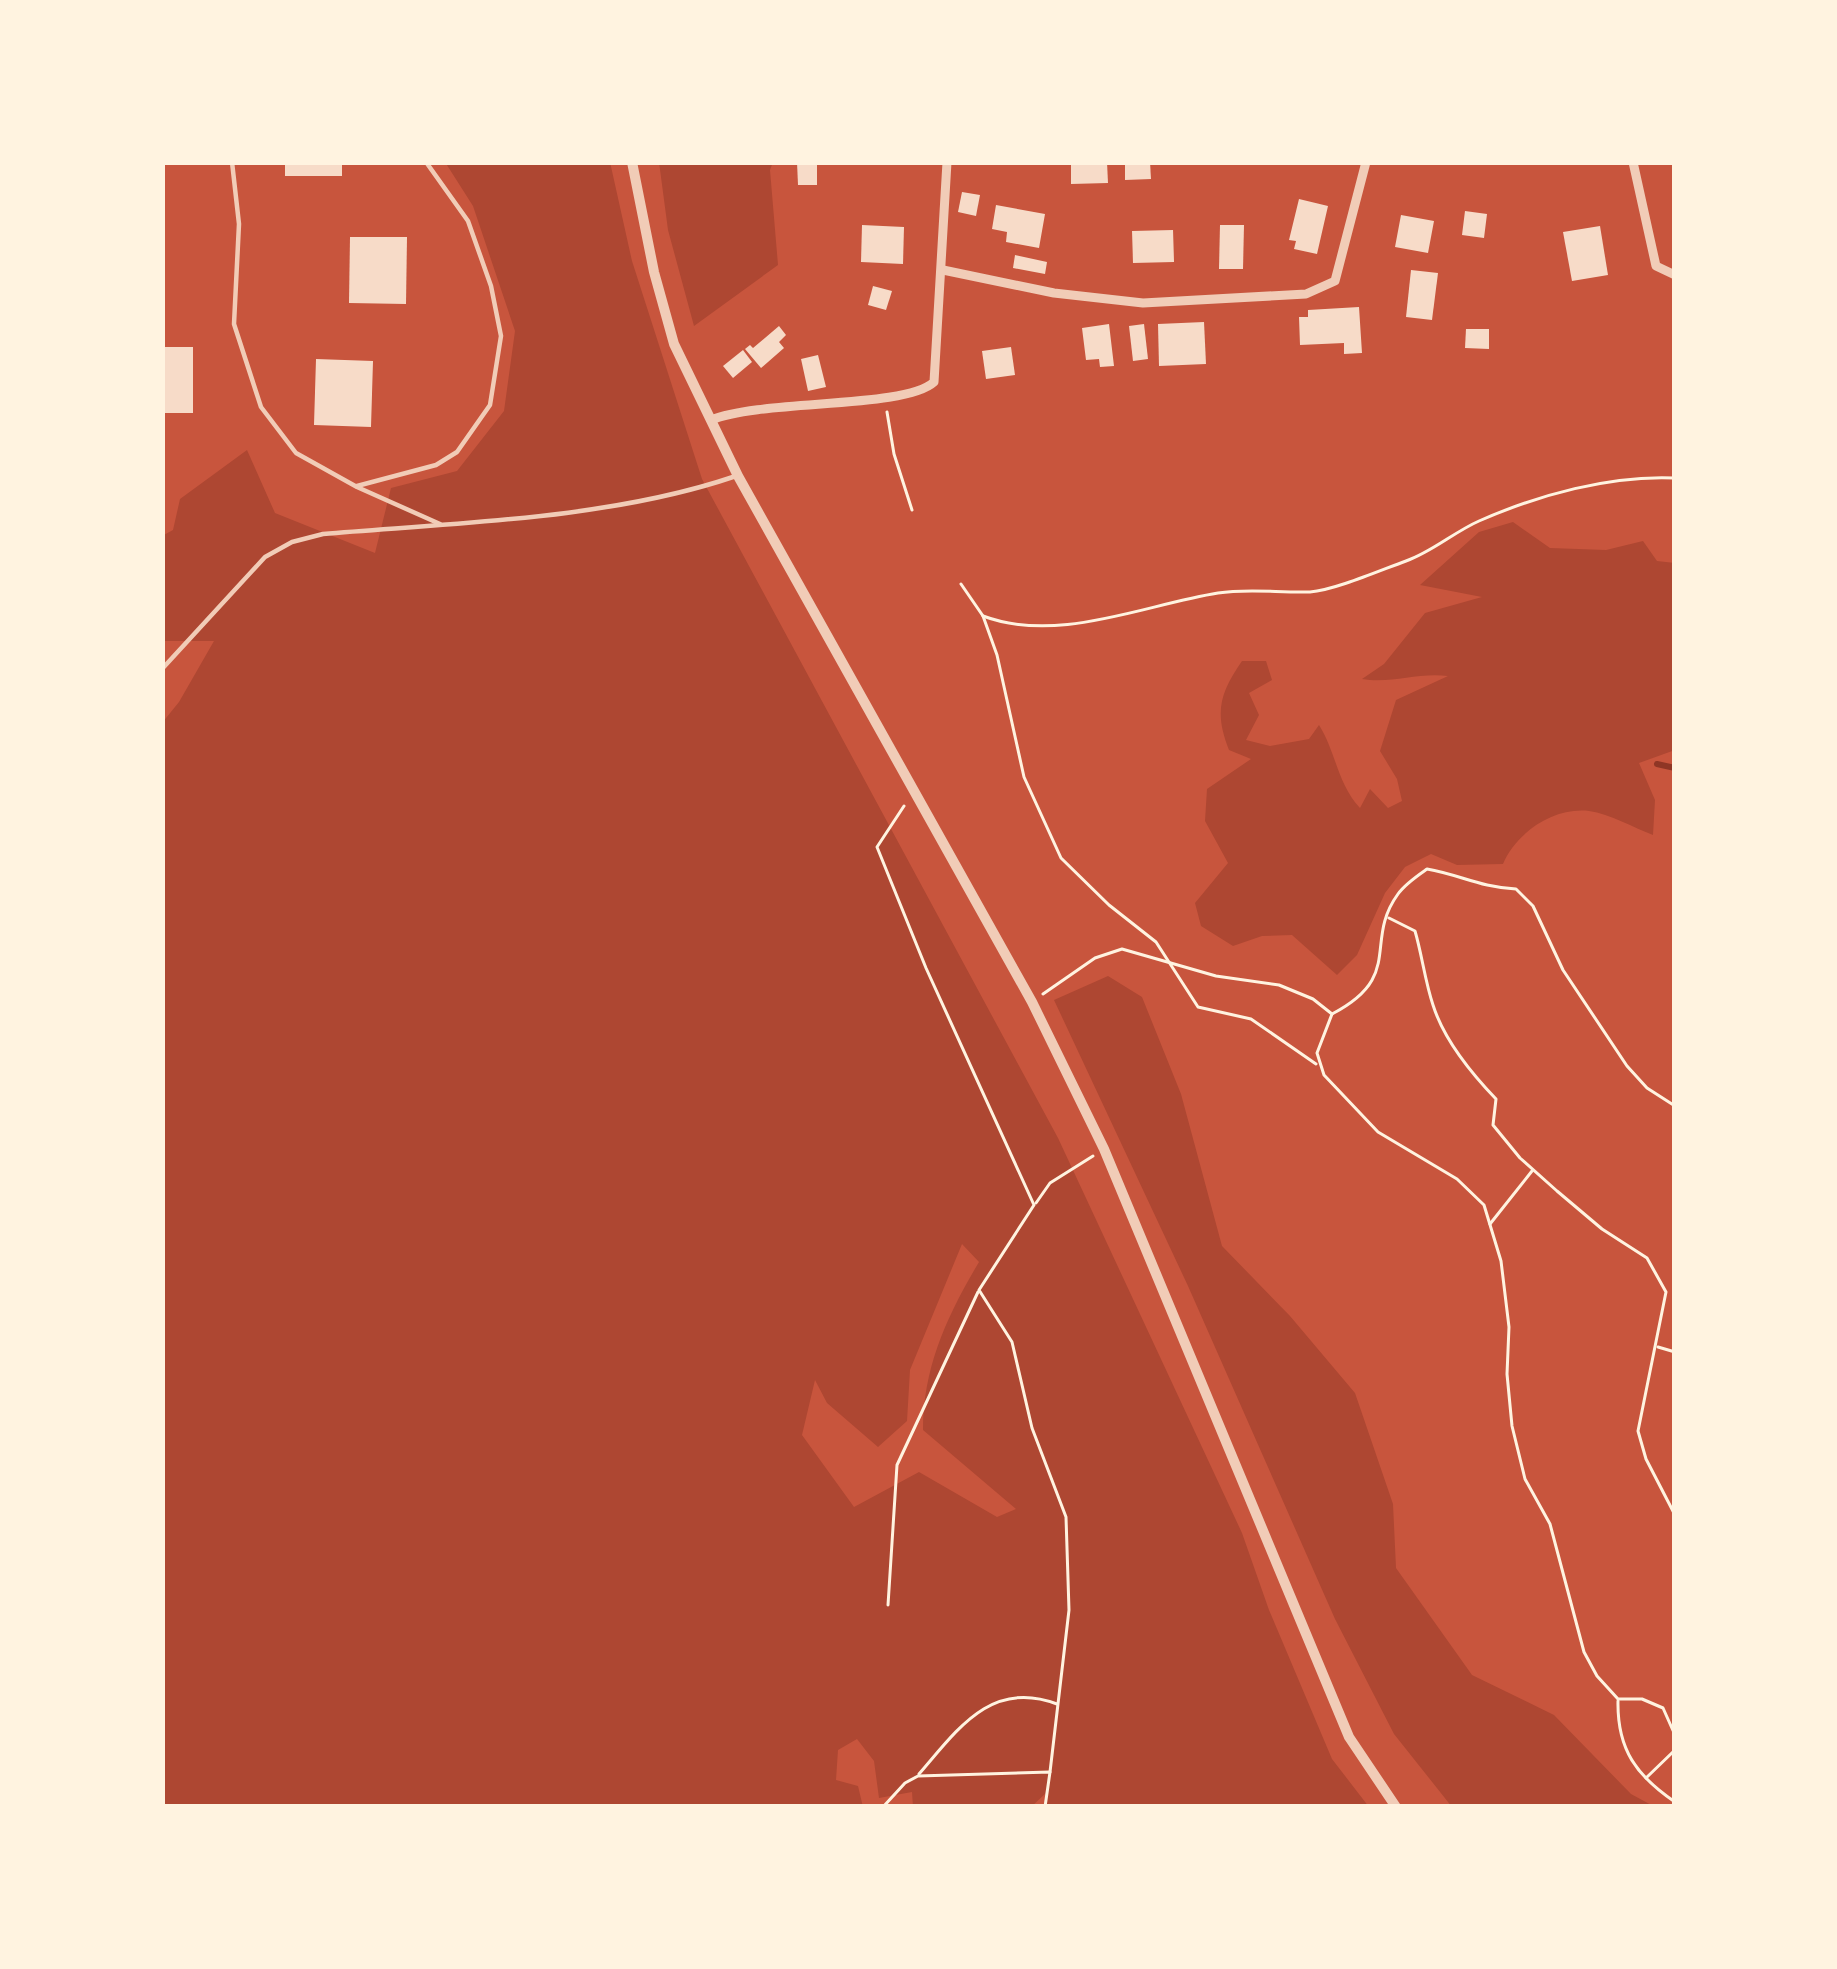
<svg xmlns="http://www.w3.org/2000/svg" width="1837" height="1969" viewBox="0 0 1837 1969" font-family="Lora,serif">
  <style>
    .green { fill: #ae4732; fill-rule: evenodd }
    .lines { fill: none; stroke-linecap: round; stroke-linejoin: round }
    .stream { stroke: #8f3625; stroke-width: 6 }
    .building { fill: #f7dbc8 }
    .path { stroke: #fff3e0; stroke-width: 3 }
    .service { stroke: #f1ccb7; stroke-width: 4.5 }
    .minor { stroke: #f1ccb7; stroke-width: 9 }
    .tertiary { stroke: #f1ccb7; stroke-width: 10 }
  </style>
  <rect width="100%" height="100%" fill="#c8553d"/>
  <!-- green -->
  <g class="green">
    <path d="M445,162H610L632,261L702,479L1058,1138L1242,1533L1269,1610L1332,1759L1369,1807H1046V1793L1031,1807H913L912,1792L879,1798L874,1761L857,1739L838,1750L836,1780L858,1786L863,1807H162V723L179,702L214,641H162V536L173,530L180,499L247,450L275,513L375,553L391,488L457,471L504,411L515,331L473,206ZM962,1244L979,1262C947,1316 923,1367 923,1430L1016,1509L997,1517L919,1472L854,1507L802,1435L815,1380L827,1403L878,1447L907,1421L910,1370Z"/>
    <path d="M659,162H773L770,170L778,265L694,326L668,230Z"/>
    <path d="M1513,522L1550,548L1606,550L1643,541L1657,561L1675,563V750L1639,763L1655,800L1653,835C1634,828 1610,814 1589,811C1553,807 1516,833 1503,864L1457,865L1431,854L1405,867L1385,893L1357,955L1337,975L1292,935L1262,936L1233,946L1201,926L1195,903L1228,863L1205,821L1207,789L1251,759L1229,750C1214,712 1220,693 1242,661H1266L1272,680L1249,693L1259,715L1246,740L1270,746L1309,739L1319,725C1336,752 1337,783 1360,808L1370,789L1388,808L1402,801L1397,779L1380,751L1396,700L1448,676C1418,672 1392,684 1362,679L1384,664L1425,613L1482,597L1420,585L1479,532Z"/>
    <path d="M1108,976L1142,997L1181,1094L1222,1246L1290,1316L1355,1393L1393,1504L1396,1568L1472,1675L1554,1715L1631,1794L1655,1807H1452L1394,1734L1335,1619L1188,1286L1054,1000Z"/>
  </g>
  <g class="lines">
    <!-- stream -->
    <path class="stream" d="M1657,764L1675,768"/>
  </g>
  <!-- building -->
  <g class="building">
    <rect x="285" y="162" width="57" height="14"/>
    <path d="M797,162H817V185H798Z"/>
    <path d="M1071,162H1107L1108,183L1071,184Z"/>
    <path d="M1125,162H1150L1151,179L1125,180Z"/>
    <path d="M962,192L980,195L976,216L958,212Z"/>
    <path d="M1299,199L1328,206L1317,254L1294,249L1296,241L1289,240Z"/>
    <path d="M996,205L1045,214L1039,248L1006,242L1007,232L992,229Z"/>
    <path d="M1465,211L1487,214L1484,238L1462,235Z"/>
    <path d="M1401,215L1434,221L1428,253L1395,247Z"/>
    <path d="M862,225L904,227L903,264L861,262Z"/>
    <path d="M1220,225H1244L1243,269H1219Z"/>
    <path d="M1600,226L1608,275L1572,281L1563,232Z"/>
    <path d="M1173,230L1174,262L1133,263L1132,231Z"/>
    <path d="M350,237H407L406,304L349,303Z"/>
    <path d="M1015,255L1047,262L1045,274L1013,268Z"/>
    <path d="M1411,270L1438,273L1432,320L1406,317Z"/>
    <path d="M873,286L892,291L886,310L868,305Z"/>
    <path d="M1359,307L1362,353L1344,354V343L1300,345L1299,317H1308V310Z"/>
    <path d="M1204,322L1206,364L1159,366L1158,324Z"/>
    <path d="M1109,324L1114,366L1100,367L1099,359L1086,360L1082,328Z"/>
    <path d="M1144,324L1148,359L1133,361L1129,326Z"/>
    <path d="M779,326L786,335L779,342L784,348L761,368L745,349L750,345L753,348Z"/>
    <path d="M1466,329H1489V349L1465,348Z"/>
    <rect x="162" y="347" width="31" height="66"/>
    <path d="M1011,347L1015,375L986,379L982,351Z"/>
    <path d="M743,350L752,362L733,378L723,366Z"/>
    <path d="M818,355L826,387L808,391L801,359Z"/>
    <path d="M316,359L373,361L371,427L314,425Z"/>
  </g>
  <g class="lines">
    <!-- path -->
    <g class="path">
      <path d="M887,412L894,454L912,510"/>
      <path d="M961,584L983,616L997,655L1024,777L1061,858L1109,905L1156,942L1198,1007L1251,1019L1316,1064"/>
      <path d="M983,616C1058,644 1143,605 1218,593C1249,588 1279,593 1310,592C1335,590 1381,570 1406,561C1432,552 1454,532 1479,521C1538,495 1610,475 1675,478"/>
      <path d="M904,806L877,847L926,968L1034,1205L979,1290L1012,1342L1032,1428L1066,1517L1069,1610L1050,1772"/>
      <path d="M1389,918L1415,931C1422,955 1425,981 1433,1005C1444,1040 1471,1073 1496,1099L1493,1125L1520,1158L1557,1191L1602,1229L1647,1258L1666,1292L1638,1431L1646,1459L1675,1515"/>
      <path d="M1043,994L1095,958L1122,949L1216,976L1279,985L1313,999L1332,1014"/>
      <path d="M1675,1106L1647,1088L1627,1066L1563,970L1533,906L1516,889C1479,887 1461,875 1427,869C1417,876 1405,884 1398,894C1363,942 1405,976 1332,1014L1317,1053L1324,1075L1378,1132L1457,1179L1484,1205L1501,1261L1509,1327L1507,1374L1512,1426L1525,1479L1550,1524L1584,1652L1597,1676L1618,1699H1642L1663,1708L1675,1735"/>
      <path d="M1036,1203L1050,1183L1093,1156"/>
      <path d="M1490,1224L1532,1171"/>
      <path d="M1658,1347L1675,1352"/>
      <path d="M888,1605L897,1465L978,1292"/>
      <path d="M1618,1701C1617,1750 1637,1776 1675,1802"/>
      <path d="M919,1774C958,1729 991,1679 1057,1704"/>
      <path d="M1646,1778L1675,1750"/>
      <path d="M883,1807L905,1783L918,1776L1050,1772L1045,1807"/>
    </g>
    <!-- service -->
    <g class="service">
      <path d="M232,162L239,224L234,324L261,407L296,453L357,487L440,524"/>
      <path d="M357,486L436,465L457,452L490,405L501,336L491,286L468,221L426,162"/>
      <path d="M162,669L265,557L292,542L323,534C454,523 609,519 733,477"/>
    </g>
    <!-- minor -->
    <g class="minor">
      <path d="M1633,162L1656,266L1675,275"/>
      <path d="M943,270L1054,293L1143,303L1306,294L1335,281L1366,162"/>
      <path d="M711,420C762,399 905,409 934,382L947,162"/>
    </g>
    <!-- tertiary -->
    <path class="tertiary" d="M632,162L654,272L674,344L738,476L1032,1002L1104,1149L1349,1737L1396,1807"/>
  </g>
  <!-- border -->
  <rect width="1837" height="1969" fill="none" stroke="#fff3e0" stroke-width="330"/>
</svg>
